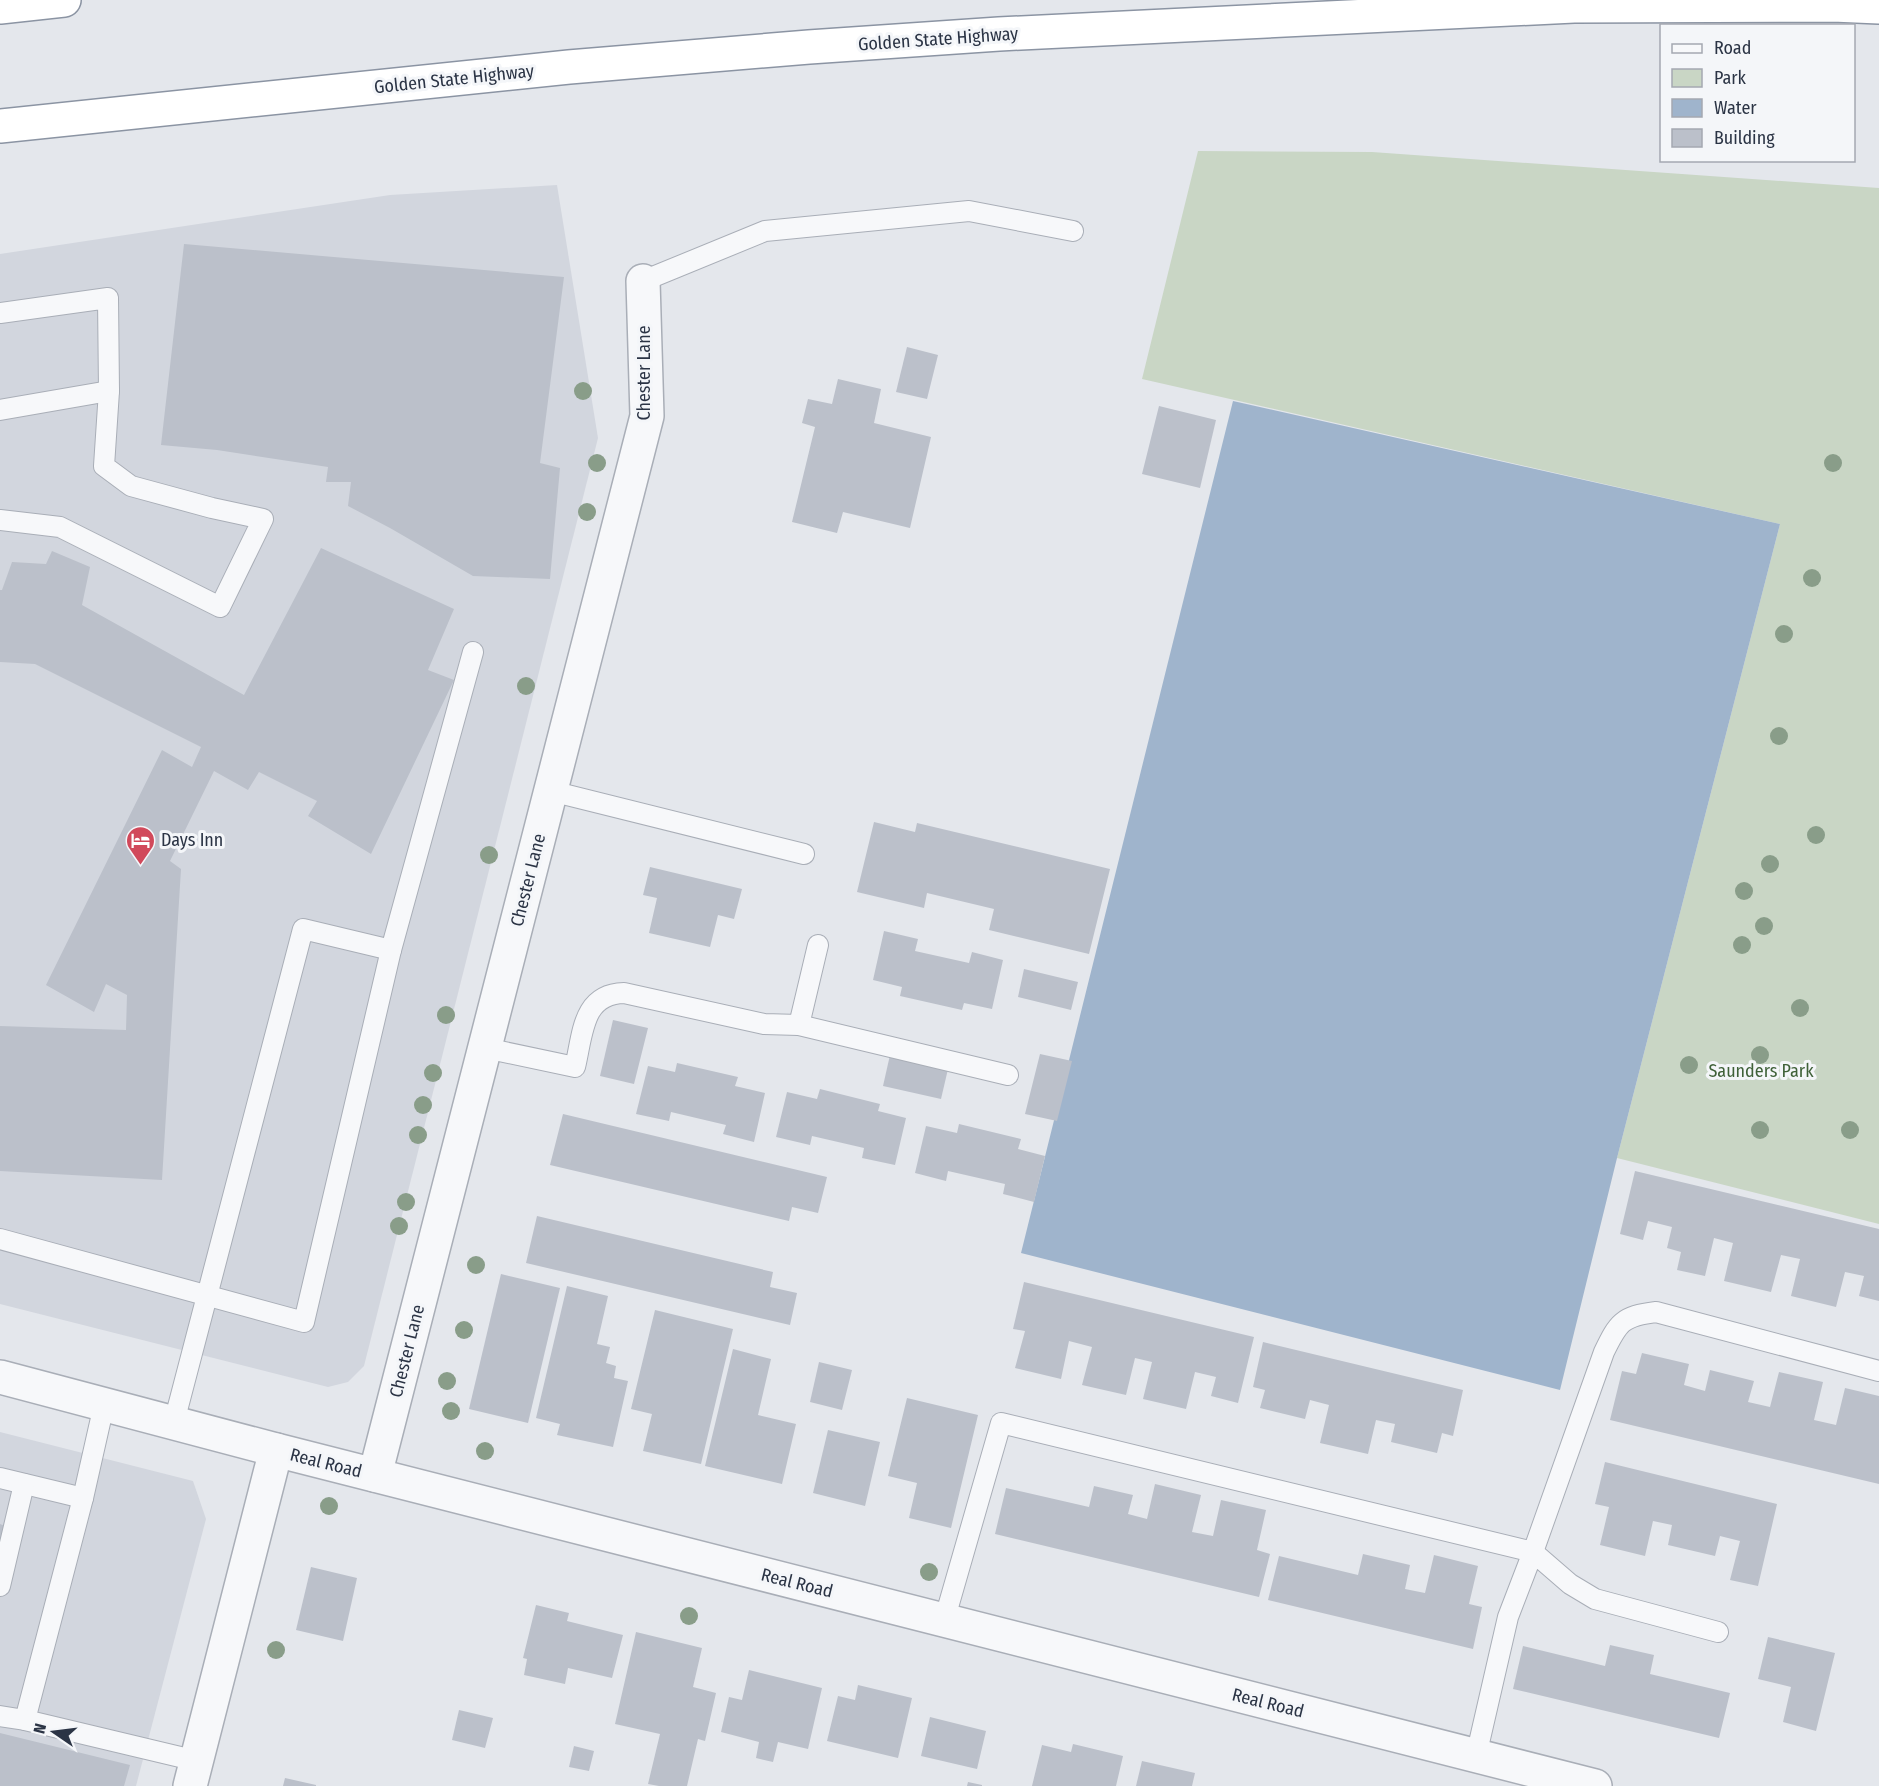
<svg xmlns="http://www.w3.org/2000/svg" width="1879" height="1786" viewBox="0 0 1879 1786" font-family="'Fira Sans Condensed',sans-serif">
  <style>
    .built { fill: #d2d6de }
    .green { fill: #c9d6c5 }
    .water { fill: #9fb4cc }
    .building { fill: #bbc0ca }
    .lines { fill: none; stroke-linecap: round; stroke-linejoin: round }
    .service-casing { stroke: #a9aeb7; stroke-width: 22 }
    .minor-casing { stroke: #a9aeb7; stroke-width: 36 }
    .tertiary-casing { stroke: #a9aeb7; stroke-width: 36 }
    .motorway-casing { stroke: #8b94a3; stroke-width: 36 }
    .service { stroke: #f7f8fa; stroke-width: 20 }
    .minor { stroke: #f7f8fa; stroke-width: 33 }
    .tertiary { stroke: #f7f8fa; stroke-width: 33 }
    .motorway { stroke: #fff; stroke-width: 33 }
    .tree { fill: #899d89 }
    .labels { text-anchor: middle; stroke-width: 6; stroke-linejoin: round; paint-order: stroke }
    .street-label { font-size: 18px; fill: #2b3445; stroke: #f4f6f9 }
    .poi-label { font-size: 18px; fill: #2b3445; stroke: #f4f6f9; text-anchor: start }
    .park-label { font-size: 18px; fill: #3f6138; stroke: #f4f6f9 }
  </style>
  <rect width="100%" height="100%" fill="#e4e7ec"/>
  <!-- built -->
  <g class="built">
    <path d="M557,185L598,438L364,1366L348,1382L328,1387L0,1304V254L390,195Z"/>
    <path d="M0,1432L193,1481L206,1519L136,1786H0Z"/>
  </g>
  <!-- green -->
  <path class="green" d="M1198,151L1372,152L1879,188V1224L1617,1158L1780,524L1142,379Z"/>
  <!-- water -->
  <path class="water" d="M1233,401L1780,524L1617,1158L1560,1390L1021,1253Z"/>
  <!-- building -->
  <g class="building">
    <path d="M184,244L564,277L540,463L560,468L550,579L473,576L390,528L348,506L351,482H326L328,467L217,450L161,445Z"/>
    <path d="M907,347L938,355L927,399L896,392Z"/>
    <path d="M838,379L881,389L874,423L931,437L910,528L843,512L837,533L792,522L815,427L802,423L808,399L832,404Z"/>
    <path d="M1159,406L1216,420L1200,488L1142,474Z"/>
    <path d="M321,548L454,609L428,670L454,680L371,854L308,816L317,801L259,772L248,790L214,771L170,861L181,869L162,1180L0,1171V1026L126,1030L127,995L106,984L94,1012L46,985L162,750L192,767L201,747L35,664L0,662V590H2L12,562L46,564L52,551L90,567L82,605L244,695Z"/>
    <path d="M874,822L915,832L917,823L1110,869L1089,954L989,930L994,909L927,893L924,908L857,892Z"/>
    <path d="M650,867L742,889L734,919L718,915L710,947L649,933L657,898L643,895Z"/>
    <path d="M884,931L918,939L915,951L969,963L972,952L1003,960L992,1009L964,1003L962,1010L900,996L902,987L873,980Z"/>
    <path d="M1024,969L1078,982L1071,1010L1018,997Z"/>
    <path d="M613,1020L648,1028L634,1084L600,1076Z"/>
    <path d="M1040,1054L1072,1061L1057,1121L1025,1114Z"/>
    <path d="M890,1055L948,1069L941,1099L883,1086Z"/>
    <path d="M677,1063L738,1077L735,1086L765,1093L754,1142L723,1134L726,1125L671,1112L669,1121L636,1114L648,1066L675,1072Z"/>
    <path d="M820,1089L880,1104L878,1111L906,1118L895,1165L862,1158L864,1148L812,1136L810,1145L776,1137L787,1092L817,1099Z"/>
    <path d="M563,1114L827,1177L818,1213L792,1207L789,1221L550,1165Z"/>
    <path d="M959,1124L1021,1139L1018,1149L1045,1156L1034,1202L1003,1194L1005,1184L948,1171L946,1181L915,1173L926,1126L957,1133Z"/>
    <path d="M1635,1171L1879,1229V1301L1859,1296L1864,1276L1845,1272L1836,1307L1791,1296L1800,1259L1781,1255L1771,1292L1724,1281L1733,1243L1714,1238L1705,1276L1677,1270L1681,1252L1667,1248L1672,1227L1648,1221L1643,1240L1620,1234Z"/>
    <path d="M537,1216L773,1272L770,1287L797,1293L790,1325L526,1263Z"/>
    <path d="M501,1274L560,1288L528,1423L469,1409Z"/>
    <path d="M1024,1282L1254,1337L1238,1403L1211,1396L1216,1377L1195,1372L1186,1409L1143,1399L1152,1362L1135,1358L1126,1395L1082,1385L1092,1347L1069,1341L1061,1379L1015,1368L1025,1331L1013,1329Z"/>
    <path d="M567,1286L608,1296L597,1344L610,1347L606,1363L616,1366L614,1378L628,1381L613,1447L557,1435L560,1424L536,1418Z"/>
    <path d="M655,1310L733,1329L701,1464L643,1451L652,1414L631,1409Z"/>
    <path d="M1263,1342L1463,1390L1453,1436L1442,1433L1437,1453L1391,1442L1395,1424L1376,1420L1368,1454L1320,1443L1329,1405L1310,1400L1305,1419L1260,1408L1265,1390L1253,1387Z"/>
    <path d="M733,1349L771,1359L758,1415L796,1424L782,1484L705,1466Z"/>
    <path d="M1642,1353L1689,1364L1684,1385L1705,1391L1710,1370L1754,1381L1748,1402L1770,1407L1779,1372L1823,1382L1814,1420L1836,1425L1845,1388L1879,1396V1484L1610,1420L1622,1371L1636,1374Z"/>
    <path d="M819,1362L852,1370L842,1410L810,1402Z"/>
    <path d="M907,1398L978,1415L951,1528L909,1518L917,1483L888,1476Z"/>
    <path d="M828,1430L880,1442L865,1506L813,1493Z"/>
    <path d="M1605,1462L1777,1504L1758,1586L1730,1580L1740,1541L1720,1536L1715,1556L1668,1545L1672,1525L1653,1521L1645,1556L1600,1545L1609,1507L1595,1504Z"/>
    <path d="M1155,1484L1201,1495L1192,1532L1213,1536L1221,1500L1266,1510L1257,1550L1270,1554L1259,1597L995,1534L1006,1488L1089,1507L1094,1486L1133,1495L1128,1514L1147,1519Z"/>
    <path d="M0,1524L5,1526L1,1542H0Z"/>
    <path d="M1363,1554L1410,1565L1405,1589L1425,1593L1434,1555L1478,1566L1469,1604L1482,1607L1473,1649L1268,1600L1279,1556L1358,1575Z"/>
    <path d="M311,1567L357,1578L343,1641L296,1630Z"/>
    <path d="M536,1605L569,1613L567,1621L623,1635L612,1678L568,1668L565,1684L524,1675L527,1659L523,1658Z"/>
    <path d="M636,1632L702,1648L693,1687L716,1693L705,1741L698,1739L687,1786H659L648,1784L660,1734L615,1724Z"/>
    <path d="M1768,1637L1835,1653L1816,1731L1783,1722L1791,1687L1758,1679Z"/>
    <path d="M1610,1645L1654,1655L1650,1674L1730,1693L1719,1738L1513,1689L1523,1646L1605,1666Z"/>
    <path d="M749,1670L822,1688L808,1749L778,1742L773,1762L756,1758L759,1742L721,1732L729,1697L742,1700Z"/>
    <path d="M858,1685L912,1698L898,1758L827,1741L838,1696L855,1700Z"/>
    <path d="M459,1710L493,1718L485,1748L452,1740Z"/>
    <path d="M930,1717L986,1731L977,1769L921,1756Z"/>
    <path d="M0,1733L130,1765L124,1786H0Z"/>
    <path d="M1073,1744L1123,1756L1116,1786H1032L1042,1745L1071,1752Z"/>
    <path d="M574,1746L594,1751L589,1771L569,1767Z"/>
    <path d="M1142,1761L1195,1773L1192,1786H1136Z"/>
    <path d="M285,1778L316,1785V1786H283Z"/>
    <path d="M968,1782L982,1785V1786H967Z"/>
  </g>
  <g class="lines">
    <defs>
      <g id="service">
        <path d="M643,281L765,231L969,211L1073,231"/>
        <path d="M0,313L108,298L109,391L104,466L131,486L212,508L263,519L220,607L60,527L0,520"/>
        <path d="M0,410L109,391"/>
        <path d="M551,791L804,854"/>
        <path d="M799,1025L818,945"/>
        <path d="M485,1048L575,1067C583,1034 582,994 624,993L764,1024L799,1025L1008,1075"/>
        <path d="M0,1239L304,1322L391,950"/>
        <path d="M104,1405L83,1498L25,1720L197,1761"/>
        <path d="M174,1422L303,929L391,950L473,652"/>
        <path d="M0,1478L83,1498"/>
        <path d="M0,1586L24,1484"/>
        <path d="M944,1621L1001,1423L1533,1552L1604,1352C1618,1323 1622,1316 1656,1312L1879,1371"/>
        <path d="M0,1716L25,1720"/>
        <path d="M1476,1756L1508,1617L1533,1552L1570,1584L1595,1599L1718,1632"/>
      </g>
      <path id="minor" d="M375,1475L647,416L643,281"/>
      <g id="tertiary">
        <path d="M0,1377L276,1450L1595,1786"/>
        <path d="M190,1786L276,1450"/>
      </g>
      <g id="motorway">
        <path d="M0,7L64,0"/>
        <path d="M0,126L569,67L809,47L999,34L1574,6L1833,5L1879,7"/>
      </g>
    </defs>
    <!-- service casing -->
    <use href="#service" class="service-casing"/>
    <!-- minor casing -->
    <use href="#minor" class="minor-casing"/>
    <!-- tertiary casing -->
    <use href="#tertiary" class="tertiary-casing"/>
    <!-- motorway casing -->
    <use href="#motorway" class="motorway-casing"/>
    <!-- service -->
    <use href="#service" class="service"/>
    <!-- minor -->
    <use href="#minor" class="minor"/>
    <!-- tertiary -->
    <use href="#tertiary" class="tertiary"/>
    <!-- motorway -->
    <use href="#motorway" class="motorway"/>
  </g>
  <!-- trees -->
  <g class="tree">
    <circle cx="583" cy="391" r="9"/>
    <circle cx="597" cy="463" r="9"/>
    <circle cx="1833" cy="463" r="9"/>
    <circle cx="587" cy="512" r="9"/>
    <circle cx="1812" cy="578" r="9"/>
    <circle cx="1784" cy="634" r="9"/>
    <circle cx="526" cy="686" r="9"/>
    <circle cx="1779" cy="736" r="9"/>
    <circle cx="1816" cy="835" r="9"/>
    <circle cx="489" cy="855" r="9"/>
    <circle cx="1770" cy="864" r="9"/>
    <circle cx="1744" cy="891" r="9"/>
    <circle cx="1764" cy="926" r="9"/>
    <circle cx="1742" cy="945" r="9"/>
    <circle cx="1800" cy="1008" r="9"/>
    <circle cx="446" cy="1015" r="9"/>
    <circle cx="1760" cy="1055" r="9"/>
    <circle cx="1689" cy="1065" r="9"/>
    <circle cx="433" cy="1073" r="9"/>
    <circle cx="423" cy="1105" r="9"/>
    <circle cx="1760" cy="1130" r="9"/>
    <circle cx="1850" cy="1130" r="9"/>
    <circle cx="418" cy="1135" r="9"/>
    <circle cx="406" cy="1202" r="9"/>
    <circle cx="399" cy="1226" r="9"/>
    <circle cx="476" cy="1265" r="9"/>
    <circle cx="464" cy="1330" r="9"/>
    <circle cx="447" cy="1381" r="9"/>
    <circle cx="451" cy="1411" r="9"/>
    <circle cx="485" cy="1451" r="9"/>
    <circle cx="329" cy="1506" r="9"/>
    <circle cx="929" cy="1572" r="9"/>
    <circle cx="689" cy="1616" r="9"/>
    <circle cx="276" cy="1650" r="9"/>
  </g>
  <!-- icons -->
  <defs>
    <symbol id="hotel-pin" viewBox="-11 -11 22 30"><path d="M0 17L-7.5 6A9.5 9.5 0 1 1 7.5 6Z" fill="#d1495b" stroke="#f4f6f9"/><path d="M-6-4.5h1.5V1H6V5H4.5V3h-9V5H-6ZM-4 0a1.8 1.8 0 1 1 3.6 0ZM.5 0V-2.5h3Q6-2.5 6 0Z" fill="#fff"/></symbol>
  </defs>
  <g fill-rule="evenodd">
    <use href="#hotel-pin" x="124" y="824" width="33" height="45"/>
  </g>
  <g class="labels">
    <!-- street labels -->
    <g class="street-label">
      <text transform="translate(938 39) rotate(-4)" y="6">Golden State Highway</text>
      <text transform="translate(454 79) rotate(-6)" y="6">Golden State Highway</text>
      <text transform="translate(644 373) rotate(-90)" y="6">Chester Lane</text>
      <text transform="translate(528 880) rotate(-76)" y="6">Chester Lane</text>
      <text transform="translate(407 1351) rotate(-76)" y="6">Chester Lane</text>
      <text transform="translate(326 1463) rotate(14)" y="6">Real Road</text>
      <text transform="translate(797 1583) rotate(14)" y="6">Real Road</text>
      <text transform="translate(1268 1703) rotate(14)" y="6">Real Road</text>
    </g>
    <!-- poi labels -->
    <g class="poi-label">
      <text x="161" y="846">Days Inn</text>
    </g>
    <!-- park labels -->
    <g class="park-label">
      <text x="1761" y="1077">Saunders Park</text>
    </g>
  </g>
  <!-- legend -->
  <rect x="1660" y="24" width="195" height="138" fill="#f4f6f9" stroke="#a4a8b1" stroke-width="1.5"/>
  <rect x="1672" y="44" width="30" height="9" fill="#f7f8fa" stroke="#a4a8b1" stroke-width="1.5"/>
  <text x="1714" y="54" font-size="18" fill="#2b3445">Road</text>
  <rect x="1672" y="69" width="30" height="18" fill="#c9d6c5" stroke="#a4a8b1" stroke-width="1.5"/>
  <text x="1714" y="84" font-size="18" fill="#2b3445">Park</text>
  <rect x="1672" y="99" width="30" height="18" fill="#9fb4cc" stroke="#a4a8b1" stroke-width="1.5"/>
  <text x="1714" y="114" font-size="18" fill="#2b3445">Water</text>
  <rect x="1672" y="129" width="30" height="18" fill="#bbc0ca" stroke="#a4a8b1" stroke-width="1.5"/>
  <text x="1714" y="144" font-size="18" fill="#2b3445">Building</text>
  <!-- north arrow -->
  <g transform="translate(54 1732) rotate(284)" stroke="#f4f6f9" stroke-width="4.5" paint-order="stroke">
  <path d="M0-4.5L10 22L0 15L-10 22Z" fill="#2b3445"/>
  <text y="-9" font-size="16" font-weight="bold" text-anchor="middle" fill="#2b3445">N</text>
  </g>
</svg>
